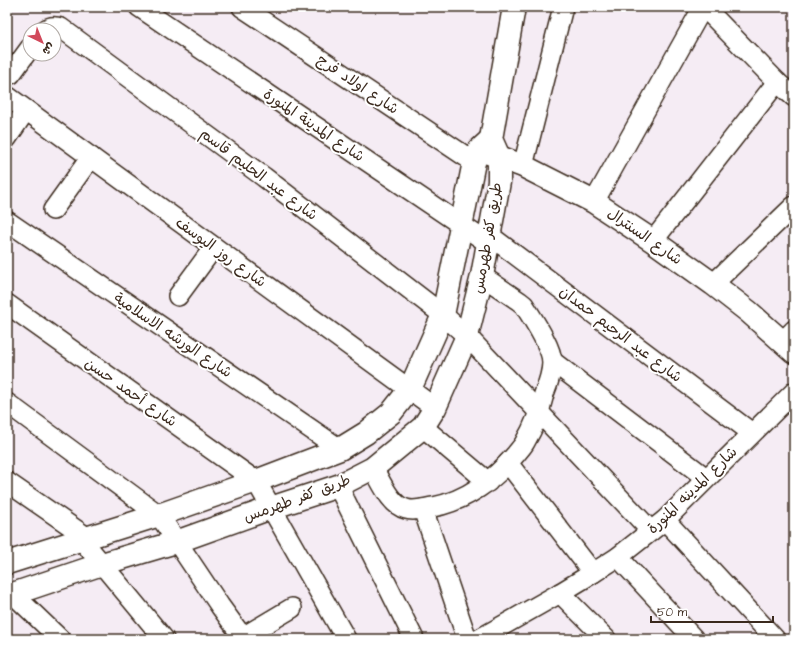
<svg xmlns="http://www.w3.org/2000/svg" width="801" height="646" viewBox="0 0 801 646" font-family="'Architects Daughter','Playpen Sans Arabic',sans-serif">
  <style>
    .lines { fill: none; stroke-linecap: round; stroke-linejoin: round }
    .street-casing { stroke: #3b2a1e; stroke-width: 22 }
    .secondary-casing { stroke: #3b2a1e; stroke-width: 25 }
    .street { stroke: #fff; stroke-width: 19 }
    .secondary { stroke: #fff; stroke-width: 22 }
    .labels { text-anchor: middle; stroke-width: 4; stroke-linejoin: round; paint-order: stroke }
    .street-label { font-size: 15px; fill: #3b2a1e; stroke: #fff }
  </style>
  <rect width="100%" height="100%" fill="#f5ecf4"/>
  <filter id="ink" filterUnits="userSpaceOnUse"><feTurbulence type="fractalNoise" baseFrequency=".025" numOctaves="2"/><feDisplacementMap in="SourceGraphic" scale="8" xChannelSelector="R" yChannelSelector="G"/><feConvolveMatrix kernelMatrix="1 2 1 2 8 2 1 2 1" color-interpolation-filters="sRGB"/></filter>
  <g filter="url(#ink)">
    <g class="lines">
      <defs>
        <g id="street">
          <path d="M139,7L488,243"/>
          <path d="M242,7L474,162"/>
          <path d="M704,7L777,82L794,97"/>
          <path d="M45,30C50,26 55,26 61,28L264,177L443,315L467,336L651,531"/>
          <path d="M11,74L30,48"/>
          <path d="M7,96L435,408"/>
          <path d="M7,138L26,110"/>
          <path d="M523,166L563,7"/>
          <path d="M594,202L703,7"/>
          <path d="M53,210L91,157"/>
          <path d="M7,221L340,449"/>
          <path d="M489,235L752,433"/>
          <path d="M653,241L777,82"/>
          <path d="M713,284L794,206"/>
          <path d="M178,296L214,247"/>
          <path d="M7,304L256,481L346,639"/>
          <path d="M783,341L794,330"/>
          <path d="M552,361L706,478"/>
          <path d="M7,403L159,515L220,606L244,639"/>
          <path d="M423,427L488,482"/>
          <path d="M508,463L593,573"/>
          <path d="M373,468C381,481 390,505 406,509C415,512 425,508 433,507C466,501 495,479 516,454C519,450 523,446 525,442C534,427 540,411 544,394C548,384 552,373 552,362C552,347 532,318 524,305L519,301L482,276"/>
          <path d="M7,482L88,538"/>
          <path d="M338,486L414,639"/>
          <path d="M423,509L467,639"/>
          <path d="M665,520L775,639"/>
          <path d="M82,540L164,639"/>
          <path d="M618,557L694,639"/>
          <path d="M560,593L606,639"/>
          <path d="M13,594L60,639"/>
          <path d="M243,637L292,608"/>
          <path d="M479,639L560,593L593,573L618,557L665,520L794,392"/>
        </g>
        <g id="secondary">
          <path d="M486,152L523,166L594,202L653,241L713,284L749,312L794,352"/>
          <path d="M7,563L159,515L256,481L340,449L366,433L391,413L410,389L443,315L474,162L479,150L491,139"/>
          <path d="M7,596L102,564L176,542L271,508L338,486L373,468L423,427L435,408L467,336L482,276L499,182V157L491,139L514,7"/>
        </g>
      </defs>
      <!-- street casing -->
      <use href="#street" class="street-casing"/>
      <!-- secondary casing -->
      <use href="#secondary" class="secondary-casing"/>
      <!-- street -->
      <use href="#street" class="street"/>
      <!-- secondary -->
      <use href="#secondary" class="secondary"/>
    </g>
  </g>
  <g class="labels">
    <!-- street labels -->
    <g class="street-label">
      <text transform="translate(358 84) rotate(34)" y="5">شارع اولاد فرج</text>
      <text transform="translate(314 125) rotate(34)" y="5">شارع المدينة المنورة</text>
      <text transform="translate(259 174) rotate(37)" y="5">شارع عبد الحليم قاسم</text>
      <text transform="translate(645 236) rotate(35)" y="5">شارع السنترال</text>
      <text transform="translate(487 238) rotate(-80)" y="5">طريق كفر طهرمس</text>
      <text transform="translate(221 252) rotate(36)" y="5">شارع روز اليوسف</text>
      <text transform="translate(621 334) rotate(37)" y="5">شارع عبد الرحيم حمدان</text>
      <text transform="translate(173 335) rotate(34)" y="5">شارع الورشه الاسلامية</text>
      <text transform="translate(131 392) rotate(35)" y="5">شارع أحمد حسن</text>
      <text transform="translate(692 490) rotate(-44)" y="5">شارع المدينه المنورة</text>
      <text transform="translate(297 498) rotate(-20)" y="5">طريق كفر طهرمس</text>
    </g>
  </g>
  <!-- margin -->
  <rect width="801" height="646" fill="none" stroke="#fff" stroke-width="24"/>
  <rect x="12" y="12" width="777" height="622" fill="none" stroke="#3b2a1e" stroke-width="1.5" filter="url(#ink)"/>
  <!-- north arrow -->
  <g transform="translate(42 42) rotate(137)"><circle r="19" fill="#ffffff" stroke="#b1aaa5"/>
  <path d="M0-3L7 15L0 10L-7 15Z" fill="#d1495b"/>
  <text y="-6" font-size="11" font-weight="bold" text-anchor="middle" fill="#3b2a1e">ش</text>
  </g>
  <!-- scale -->
  <path d="M651 616v6h122v-6" fill="none" stroke="#3b2a1e" stroke-width="2"/>
  <text x="657" y="616" font-size="12" fill="#3b2a1e" stroke="#ffffff" stroke-width="3" paint-order="stroke">50 m</text>
</svg>
